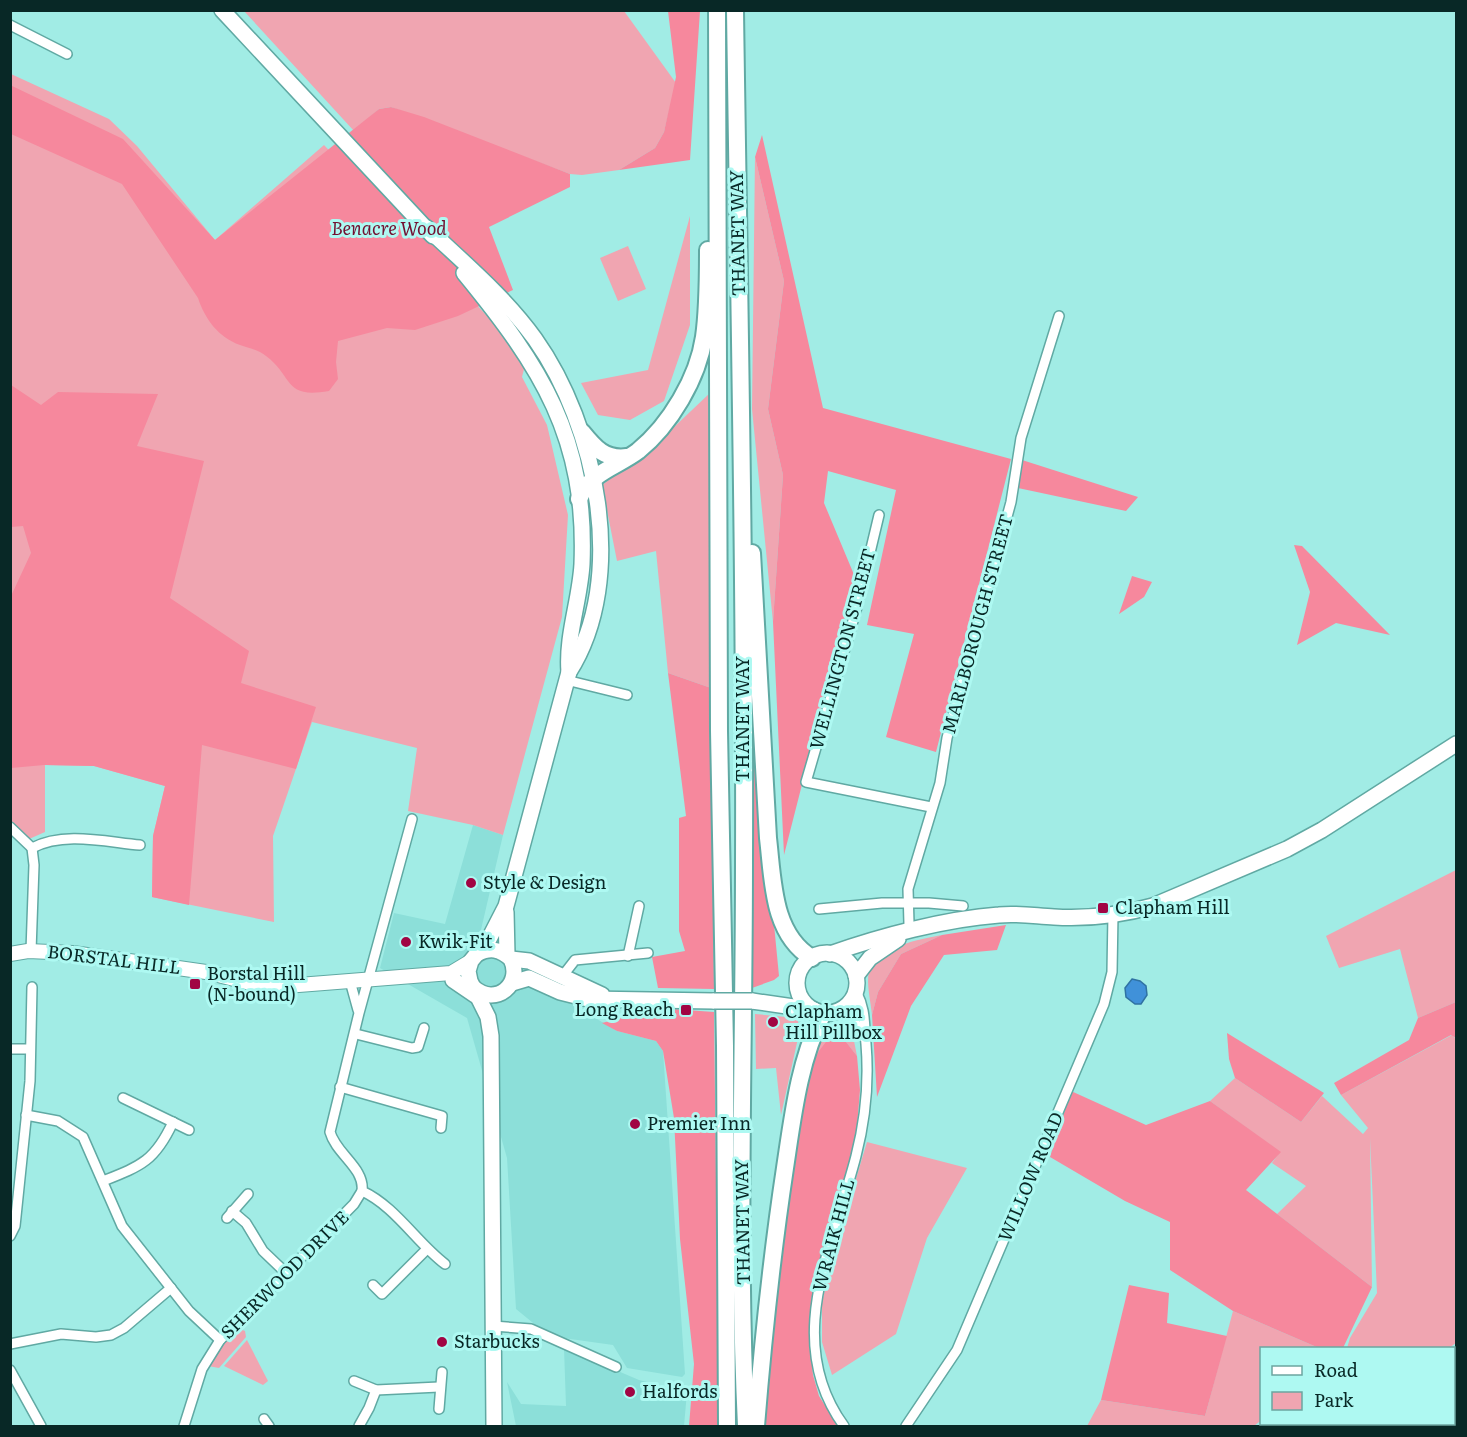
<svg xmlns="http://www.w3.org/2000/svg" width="1467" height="1437" viewBox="0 0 1467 1437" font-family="Literata,serif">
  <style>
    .built { fill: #8cdfd9 }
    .green { fill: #f0a5b1 }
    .forest { fill: #f6889d }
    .water { fill: #4091d9; stroke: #2f72a3; stroke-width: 1.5 }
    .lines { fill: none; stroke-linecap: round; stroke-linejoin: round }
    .street-casing { stroke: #60a9a3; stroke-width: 12 }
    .secondary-casing { stroke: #60a9a3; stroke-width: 16 }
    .primary-casing { stroke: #60a9a3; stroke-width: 18 }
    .highway-casing { stroke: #60a9a3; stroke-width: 20 }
    .street { stroke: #fff; stroke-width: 9 }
    .secondary { stroke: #fff; stroke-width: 14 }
    .primary { stroke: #fff; stroke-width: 15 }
    .highway { stroke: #fff; stroke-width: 16 }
    .primary-bridge-casing { stroke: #60a9a3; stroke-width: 18; stroke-linecap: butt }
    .primary-bridge { stroke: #fff; stroke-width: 15 }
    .poi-dot { fill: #a10543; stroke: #aef9f2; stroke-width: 2 }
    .labels { text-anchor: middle; stroke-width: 6; stroke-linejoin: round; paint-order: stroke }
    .park-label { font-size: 18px; font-style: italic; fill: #721030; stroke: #aef9f2 }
    .street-label { font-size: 18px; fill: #082826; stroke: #aef9f2 }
    .poi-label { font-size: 18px; fill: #082826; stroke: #aef9f2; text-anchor: start }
  </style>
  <rect width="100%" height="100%" fill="#a1ece5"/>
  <!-- built -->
  <g class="built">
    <path d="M473,825L503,835L477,947L617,1031L656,1041L663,1051L685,1374L682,1377L627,1368L613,1345L549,1336L516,1309L507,1158L467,1018L380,968L394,913L445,924Z"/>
    <path d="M564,1348L639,1380L687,1392L684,1426H516L507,1382L521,1404L566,1406Z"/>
  </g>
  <!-- green -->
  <g class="green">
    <path d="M244,11H624L676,83L664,132L655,148L619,170L582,175L570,174L391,107L379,109L354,131Z"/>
    <path d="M11,74L109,119L137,146L215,240L324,145L492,321L525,365L522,377L547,425L568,515L562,617L503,835L473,825L408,811L417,748L312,722L273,836L274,922L152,897L153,836L165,786L94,766L45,765V832L29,839L11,823Z"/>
    <path d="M755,157L784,281L768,409L783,475L773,622L752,409Z"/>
    <path d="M690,216V325L664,401L630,420L598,415L581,383L648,370Z"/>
    <path d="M628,246L646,289L618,301L600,258Z"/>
    <path d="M711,392V688L668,673L656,551L617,561L602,485L652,448Z"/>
    <path d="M1456,870V1002L1418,1018L1400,949L1339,968L1326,936Z"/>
    <path d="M942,935L901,954L878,992L872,1015C871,1003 866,983 869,972C875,947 921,939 942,935Z"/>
    <path d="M755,1014L797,1018L800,1029L781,1115L776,1068L756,1069Z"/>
    <path d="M842,1022L852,1031L857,1056L843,1038L807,1075C814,1049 814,1032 842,1022Z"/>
    <path d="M1452,1035L1456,1039V1343L1449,1348H1347L1350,1338L1377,1293L1370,1138L1372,1287L1277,1214L1306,1186L1272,1163L1280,1152L1210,1101L1235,1078L1301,1122L1322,1096L1363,1134L1368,1128L1341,1095Z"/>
    <path d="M867,1142L967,1168L927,1238L896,1334L832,1375L822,1342V1302L837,1242Z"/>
    <path d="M1233,1311L1319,1348H1262V1424H1339V1426H1266L1259,1422L1254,1426H1087L1101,1400L1205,1416Z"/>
    <path d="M240,1329L245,1331L246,1337L219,1368L208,1366L221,1346Z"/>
    <path d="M247,1340L268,1381L263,1385L224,1366Z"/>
    <path d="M1456,1370V1426H1351V1424H1454V1372Z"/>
  </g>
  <!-- forest -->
  <g class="forest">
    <path d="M668,11H700L690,160L619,170L655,148L664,132L676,77Z"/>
    <path d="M10,85L123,139L215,240L379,109L391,107L424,117L570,174V187L489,227L513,290L458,316L415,330L387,328L338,341L336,362L338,379L329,391C283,399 294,377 266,356C259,350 248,348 240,345C218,337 205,319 198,298L122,184L11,134Z"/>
    <path d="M762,135L823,408L1011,459L936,752L886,737L914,634L867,625L896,490L828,471L824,503L855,577L784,855L773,622L783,475L768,409L784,281L755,157Z"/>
    <path d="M11,385L41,405L58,392L158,394L137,446L204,461L170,598L249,651L241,683L316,707L296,769L202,745L189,905L152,897L153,836L165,786L94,766L44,765L11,768V596L31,553L23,526L11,527Z"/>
    <path d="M1022,460L1138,497L1126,511L1018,488Z"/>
    <path d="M1294,545L1302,546L1390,635L1336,623L1297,645L1310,592Z"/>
    <path d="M1132,576L1152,582L1144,597L1119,614Z"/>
    <path d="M749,666L779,976L774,980L752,988Z"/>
    <path d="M668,673L711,688L714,989L658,988L652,957L685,951L679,931V818L686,816Z"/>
    <path d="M1006,925L997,950L944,955L911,1006L877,1097L872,1015L878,992L901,954L942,935Z"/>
    <path d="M1456,1002V1038L1451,1035L1341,1095L1334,1083L1409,1040L1418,1018Z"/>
    <path d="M658,1008L714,1012L719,1426H689L694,1364L680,1239L674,1118L663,1051L656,1041L617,1031L602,1023Z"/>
    <path d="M1227,1033L1324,1093L1301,1122L1235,1078L1229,1059Z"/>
    <path d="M829,1038H843L857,1056L860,1090L856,1138L821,1257L812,1295L809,1333L813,1375L819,1396L838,1426H763L770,1295L807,1075L819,1051Z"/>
    <path d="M1071,1091L1146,1125L1210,1101L1281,1152L1246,1190L1372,1287L1343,1348H1319L1233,1311L1170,1270V1222L1125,1201L1050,1157Z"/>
    <path d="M1129,1285L1169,1293L1167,1323L1227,1336L1205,1416L1101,1400Z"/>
  </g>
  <!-- water -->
  <path class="water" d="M1132,979L1140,981L1146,986L1147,995L1141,1004H1135L1126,997L1125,988Z"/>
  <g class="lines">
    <defs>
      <g id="street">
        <path d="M10,25L67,54"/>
        <path d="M879,515L857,607L806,782L931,807"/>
        <path d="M566,680L627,695"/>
        <path d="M412,819L359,1013L330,1132C336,1154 365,1168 362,1191C395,1206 417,1243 445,1264"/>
        <path d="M10,827L32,848"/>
        <path d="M32,848C64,831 106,842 140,845"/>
        <path d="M819,909L882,903H929L963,906"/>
        <path d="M916,930L909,924L908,889L940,783L947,738L1011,502L1021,438L1059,316"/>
        <path d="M31,951L34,865L32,848"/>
        <path d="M628,956L639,906"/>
        <path d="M561,978L575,960L648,953"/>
        <path d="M350,981L358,1010"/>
        <path d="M842,1009L859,1027L864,1037"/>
        <path d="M356,1034L412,1048L418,1047L424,1028"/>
        <path d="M10,1049H30"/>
        <path d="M340,1087L442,1116L441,1128"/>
        <path d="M123,1098L189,1130"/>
        <path d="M26,1115L58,1121L83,1137L122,1226L189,1311L220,1340"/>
        <path d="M103,1181C141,1166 155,1161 173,1122"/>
        <path d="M232,1211L246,1223L263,1251L286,1273"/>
        <path d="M227,1218L248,1194"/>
        <path d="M10,1236L15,1226L30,1081L32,987"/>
        <path d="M373,1285L382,1294L426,1250"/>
        <path d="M493,1326L531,1329L616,1367"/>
        <path d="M10,1344L61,1334L96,1337L111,1335L124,1328L171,1288"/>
        <path d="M10,1370L41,1426"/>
        <path d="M354,1381L376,1390L439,1387"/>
        <path d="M439,1409L442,1372"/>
        <path d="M264,1419L269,1426"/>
        <path d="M184,1426L202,1369L220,1340L354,1204L362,1191"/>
        <path d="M359,1426L369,1408L376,1390"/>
        <path d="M844,1426C782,1341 833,1246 856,1156C865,1121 869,1080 866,1044C864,1023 866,1010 856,991"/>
        <path d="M906,1426L957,1350L1104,1004L1112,972L1113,914"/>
      </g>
      <path id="secondary" d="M10,954L28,951L73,953L206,972L254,984L286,986L451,973L471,961"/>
      <g id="primary">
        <path d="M222,10L433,236"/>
        <path d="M427,228C464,263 505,297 535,339C596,425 629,578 569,672L506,906L489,939L471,961L468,971L470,981L488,1017L491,1036L494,1426"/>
        <path d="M464,273C541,367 587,437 582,564C580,600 566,636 569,672"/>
        <path d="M506,912L507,955"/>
        <circle cx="827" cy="983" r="30"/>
        <path d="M830,954C881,936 945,919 999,915C1017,913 1035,916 1054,917C1087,919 1121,915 1153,906L1287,849L1322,830L1456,744"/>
        <path d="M511,959L529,961L602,995"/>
        <path d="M856,976L870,958L898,939"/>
        <path d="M453,980L475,995"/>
        <path d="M512,983L529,978L560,992L588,999L714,1001"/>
        <path d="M474,988C496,1007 523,984 511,959C500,949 490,947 477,954"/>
        <path d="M752,1001L814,1010"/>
      </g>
      <g id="highway">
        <path d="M717,10L719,731L725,1046L727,1426"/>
        <path d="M735,10C739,295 745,580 744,864C744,1052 737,1239 746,1426"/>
        <path d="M582,432C595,448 605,460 627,457"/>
        <path d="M579,499C590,472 617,467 638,451C670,425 698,378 704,337C708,309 708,279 708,250"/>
        <path d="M752,553L768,838C773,880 772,934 812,958"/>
        <path d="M756,1426C763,1340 772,1254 785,1168C793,1115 799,1061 823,1013"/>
      </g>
    </defs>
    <!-- street casing -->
    <use href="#street" class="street-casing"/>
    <!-- secondary casing -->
    <use href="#secondary" class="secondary-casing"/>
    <!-- primary casing -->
    <use href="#primary" class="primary-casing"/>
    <!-- highway casing -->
    <use href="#highway" class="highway-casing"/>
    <!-- street -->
    <use href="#street" class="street"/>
    <!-- secondary -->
    <use href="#secondary" class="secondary"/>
    <!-- primary -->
    <use href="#primary" class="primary"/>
    <!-- highway -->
    <use href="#highway" class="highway"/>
    <defs>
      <path id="primary-bridge" d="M714,1001H752"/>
    </defs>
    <!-- primary-bridge casing -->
    <use href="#primary-bridge" class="primary-bridge-casing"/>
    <!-- primary-bridge -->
    <use href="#primary-bridge" class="primary-bridge"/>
  </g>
  <!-- markers -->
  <g class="poi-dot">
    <circle cx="471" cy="883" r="6"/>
    <rect x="1097" y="902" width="12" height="12" rx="3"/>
    <circle cx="406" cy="942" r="6"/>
    <rect x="189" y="978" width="12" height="12" rx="3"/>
    <rect x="680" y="1004" width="12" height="12" rx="3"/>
    <circle cx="773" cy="1022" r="6"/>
    <circle cx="635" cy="1124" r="6"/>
    <circle cx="442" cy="1342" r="6"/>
    <circle cx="630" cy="1392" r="6"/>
  </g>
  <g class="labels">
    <!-- park labels -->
    <g class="park-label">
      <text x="389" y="235">Benacre Wood</text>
    </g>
    <!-- street labels -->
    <g class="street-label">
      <text transform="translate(738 233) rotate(-91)" y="6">THANET WAY</text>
      <text transform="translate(978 624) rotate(-75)" y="6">MARLBOROUGH STREET</text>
      <text transform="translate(843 649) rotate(-75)" y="6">WELLINGTON STREET</text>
      <text transform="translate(743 719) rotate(-90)" y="6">THANET WAY</text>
      <text transform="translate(114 960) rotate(7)" y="6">BORSTAL HILL</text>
      <text transform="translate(1031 1177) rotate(-67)" y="6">WILLOW ROAD</text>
      <text transform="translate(743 1222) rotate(-91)" y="6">THANET WAY</text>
      <text transform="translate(834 1235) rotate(-75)" y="6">WRAIK HILL</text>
      <text transform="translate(285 1275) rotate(-45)" y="6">SHERWOOD DRIVE</text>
    </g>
    <!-- poi labels -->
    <g class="poi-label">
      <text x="483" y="889">Style &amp; Design</text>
      <text x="1115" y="914">Clapham Hill</text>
      <text x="418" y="948">Kwik-Fit</text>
      <text x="207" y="980">Borstal Hill<tspan x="207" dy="21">(N-bound)</tspan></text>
      <text x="674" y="1016" text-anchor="end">Long Reach</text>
      <text x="785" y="1018">Clapham<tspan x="785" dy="21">Hill Pillbox</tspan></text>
      <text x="647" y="1130">Premier Inn</text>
      <text x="454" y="1348">Starbucks</text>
      <text x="642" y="1398">Halfords</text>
    </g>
  </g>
  <!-- border -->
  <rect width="1467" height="1437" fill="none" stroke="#082826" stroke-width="24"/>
  <!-- legend -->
  <rect x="1260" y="1347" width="195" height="78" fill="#aef9f2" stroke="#6ca5a0" stroke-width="1.5"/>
  <rect x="1272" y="1366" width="30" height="9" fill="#ffffff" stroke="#6ca5a0" stroke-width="1.5"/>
  <text x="1314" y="1377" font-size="18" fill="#082826">Road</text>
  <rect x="1272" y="1392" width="30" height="18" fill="#f0a5b1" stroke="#6ca5a0" stroke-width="1.5"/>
  <text x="1314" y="1407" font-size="18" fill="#082826">Park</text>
</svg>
